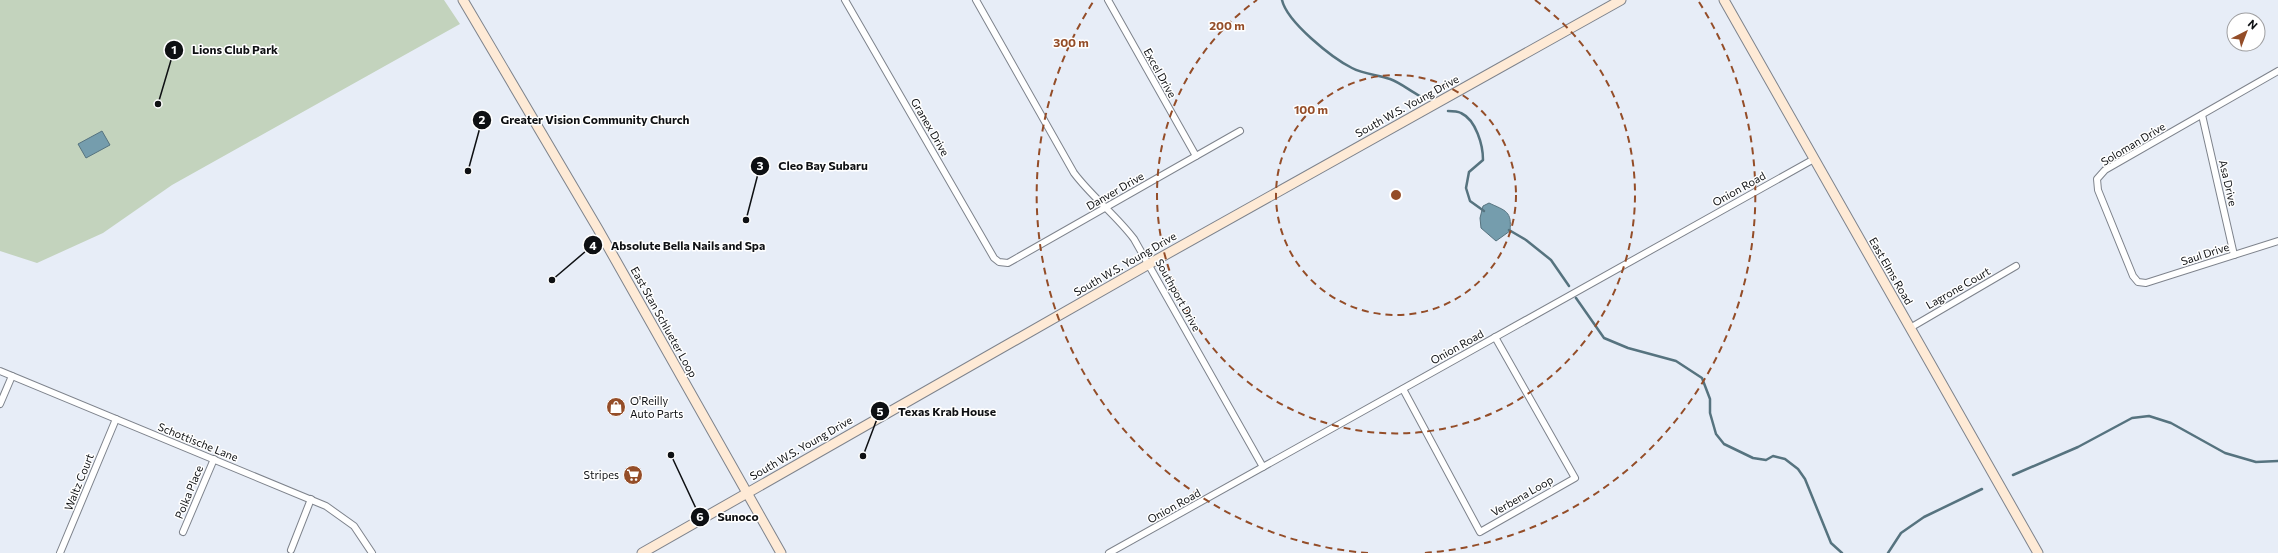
<svg xmlns="http://www.w3.org/2000/svg" width="2278" height="553" viewBox="0 0 2278 553" font-family="Commissioner,sans-serif">
  <style>
    .green { fill: #c3d3bd }
    .water { fill: #759dad; stroke: #56737f }
    .lines { fill: none; stroke-linecap: round; stroke-linejoin: round }
    .stream { stroke: #56737f; stroke-width: 2.5 }
    .street-casing { stroke: #7e838c; stroke-width: 8 }
    .secondary-casing { stroke: #7e838c; stroke-width: 11 }
    .street { stroke: #fff; stroke-width: 6 }
    .secondary { stroke: #feead6; stroke-width: 9 }
    .ring { fill: none; stroke: #944d28; stroke-width: 2; stroke-dasharray: 7 5 }
    .labels { text-anchor: middle; stroke-width: 3; stroke-linejoin: round; paint-order: stroke }
    .street-label { font-size: 11px; fill: #0e1013; stroke: #fff }
    .poi-label { font-size: 11px; fill: #0e1013; stroke: #fff; text-anchor: start }
    .centre { fill: #944d28; stroke: #fff; stroke-width: 2 }
    .ring-label { font-size: 12px; text-anchor: middle; font-weight: bold; fill: #944d28; stroke: #fff; stroke-width: 3; stroke-linejoin: round; paint-order: stroke }
    .leader { fill: none; stroke: #0e1013; stroke-width: 1.5 }
    .callout-dot { fill: #0e1013; stroke: #fff; stroke-width: 1.5 }
    .mark-label { font-size: 12px; text-anchor: middle; font-weight: bold; fill: #fff }
    .callout-label { font-size: 12px; text-anchor: middle; font-weight: bold; fill: #0e1013; stroke: #fff; stroke-width: 3; stroke-linejoin: round; paint-order: stroke }
  </style>
  <rect width="100%" height="100%" fill="#e7edf7"/>
  <!-- green -->
  <path class="green" d="M0,0H444L460,24L172,185L103,233L37,263L0,251Z"/>
  <!-- water -->
  <g class="water">
    <path d="M102,131L110,145L86,158L78,144Z"/>
    <path d="M1489,203C1506,211 1512,211 1510,231L1496,241L1481,228L1480,218L1483,206Z"/>
  </g>
  <g class="lines">
    <!-- stream -->
    <g class="stream">
      <path d="M1282,0C1287,22 1332,58 1352,68C1363,74 1378,75 1390,79C1401,83 1410,91 1420,96"/>
      <path d="M1448,111C1452,111 1457,111 1461,113C1476,120 1483,145 1483,160L1469,172L1466,188L1470,201L1484,211"/>
      <path d="M1509,230L1526,240L1551,260L1569,286"/>
      <path d="M1576,298L1604,338L1628,348L1676,361L1702,378L1710,399V413L1716,434L1724,444L1753,458L1766,460L1773,456L1785,459L1798,469L1805,479L1831,543L1842,553"/>
      <path d="M2013,475L2078,447L2132,418L2149,416L2171,423L2225,453L2256,462L2278,461"/>
      <path d="M1888,553L1901,533L1924,517L1982,489"/>
    </g>
    <defs>
      <g id="street">
        <path d="M845,0L994,258L999,262L1008,263L1240,131"/>
        <path d="M976,0L1074,173C1092,197 1116,215 1134,239L1263,467"/>
        <path d="M1108,0L1196,156"/>
        <path d="M2278,71L2105,170L2097,179L2098,190L2133,276L2138,282L2146,283L2278,241"/>
        <path d="M2202,115L2234,255"/>
        <path d="M1910,328L2016,266"/>
        <path d="M0,371L326,506L354,526L372,553"/>
        <path d="M1403,389L1480,532L1575,478L1495,337"/>
        <path d="M0,404L12,376"/>
        <path d="M183,532L214,459"/>
        <path d="M291,550L311,499"/>
        <path d="M60,553L116,419"/>
        <path d="M1109,553L1814,159"/>
      </g>
      <g id="secondary">
        <path d="M463,0L598,229L781,553"/>
        <path d="M1724,0L2038,553"/>
        <path d="M642,553L1149,264L1621,0"/>
      </g>
    </defs>
    <!-- street casing -->
    <use href="#street" class="street-casing"/>
    <!-- secondary casing -->
    <use href="#secondary" class="secondary-casing"/>
    <!-- street -->
    <use href="#street" class="street"/>
    <!-- secondary -->
    <use href="#secondary" class="secondary"/>
  </g>
  <!-- distance rings -->
  <g class="ring">
    <circle cx="1396" cy="195" r="120"/>
    <path d="M1535 0A239 239 0 1 1 1257 0"/>
    <path d="M1368 553A359 359 0 0 1 1093 2M1699 2A359 359 0 0 1 1424 553"/>
  </g>
  <!-- icons -->
  <defs>
    <symbol id="shop-disc" viewBox="-11 -11 22 22"><circle r="9.5" fill="#944d28" stroke="#fff"/><path d="M-5-2.5h2.3a2.7 3.5 0 0 1 5.4 0H5L5.5 6h-11ZM-1.5-2.5h3a1.5 2.3 0 0 0-3 0Z" fill="#fff"/></symbol>
    <symbol id="supermarket-disc" viewBox="-11 -11 22 22"><circle r="9.5" fill="#944d28" stroke="#fff"/><path d="M-6-5.5h2.5l.6 2H6L4.5 2H-2.5L-4.4-4H-6ZM-1.5 3.2a1.3 1.3 0 1 0 .1 0ZM3 3.2a1.3 1.3 0 1 0 .1 0Z" fill="#fff"/></symbol>
  </defs>
  <g fill-rule="evenodd">
    <use href="#shop-disc" x="605" y="396" width="22" height="22"/>
    <use href="#supermarket-disc" x="622" y="464" width="22" height="22"/>
  </g>
  <g class="labels">
    <!-- street labels -->
    <g class="street-label">
      <text transform="translate(1160 73) rotate(61)" y="4">Excel Drive</text>
      <text transform="translate(1407 106) rotate(-29)" y="4">South W.S. Young Drive</text>
      <text transform="translate(930 127) rotate(60)" y="4">Granex Drive</text>
      <text transform="translate(2133 144) rotate(-31)" y="4">Soloman Drive</text>
      <text transform="translate(2228 183) rotate(77)" y="4">Asa Drive</text>
      <text transform="translate(1739 189) rotate(-29)" y="4">Onion Road</text>
      <text transform="translate(1115 191) rotate(-30)" y="4">Danver Drive</text>
      <text transform="translate(2205 254) rotate(-18)" y="4">Saul Drive</text>
      <text transform="translate(1125 264) rotate(-30)" y="4">South W.S. Young Drive</text>
      <text transform="translate(1891 271) rotate(60)" y="4">East Elms Road</text>
      <text transform="translate(1958 288) rotate(-30)" y="4">Lagrone Court</text>
      <text transform="translate(1178 295) rotate(61)" y="4">Southport Drive</text>
      <text transform="translate(664 322) rotate(61)" y="4">East Stan Schlueter Loop</text>
      <text transform="translate(1457 347) rotate(-29)" y="4">Onion Road</text>
      <text transform="translate(198 442) rotate(22)" y="4">Schottische Lane</text>
      <text transform="translate(801 448) rotate(-30)" y="4">South W.S. Young Drive</text>
      <text transform="translate(79 482) rotate(-68)" y="4">Waltz Court</text>
      <text transform="translate(189 492) rotate(-68)" y="4">Polka Place</text>
      <text transform="translate(1522 496) rotate(-30)" y="4">Verbena Loop</text>
      <text transform="translate(1174 506) rotate(-29)" y="4">Onion Road</text>
    </g>
    <!-- poi labels -->
    <g class="poi-label">
      <text x="630" y="405">O'Reilly<tspan x="630" dy="13">Auto Parts</tspan></text>
      <text x="619" y="479" text-anchor="end">Stripes</text>
    </g>
  </g>
  <circle cx="1396" cy="195" r="6" class="centre"/>
  <g class="ring-label">
    <text x="1227" y="30">200 m</text>
    <text x="1071" y="47">300 m</text>
    <text x="1311" y="114">100 m</text>
  </g>
  <!-- callouts -->
  <path class="leader" d="M158 104L174 50M468 171L482 120M746 220L760 166M552 280L593 245M863 456L880 411M671 455L700 517"/>
  <g class="callout-dot">
    <circle cx="158" cy="104" r="4"/>
    <circle cx="468" cy="171" r="4"/>
    <circle cx="746" cy="220" r="4"/>
    <circle cx="552" cy="280" r="4"/>
    <circle cx="863" cy="456" r="4"/>
    <circle cx="671" cy="455" r="4"/>
    <circle cx="174" cy="50" r="10"/>
    <circle cx="482" cy="120" r="10"/>
    <circle cx="760" cy="166" r="10"/>
    <circle cx="593" cy="245" r="10"/>
    <circle cx="880" cy="411" r="10"/>
    <circle cx="700" cy="517" r="10"/>
  </g>
  <g class="mark-label">
    <text x="174" y="54">1</text>
    <text x="482" y="124">2</text>
    <text x="760" y="170">3</text>
    <text x="593" y="250">4</text>
    <text x="880" y="416">5</text>
    <text x="700" y="521">6</text>
  </g>
  <g class="callout-label">
    <text x="235" y="54">Lions Club Park</text>
    <text x="595" y="124">Greater Vision Community Church</text>
    <text x="823" y="170">Cleo Bay Subaru</text>
    <text x="688" y="250">Absolute Bella Nails and Spa</text>
    <text x="947" y="416">Texas Krab House</text>
    <text x="738" y="521">Sunoco</text>
  </g>
  <!-- north arrow -->
  <g transform="translate(2246 32) rotate(42)"><circle r="19" fill="#ffffff" stroke="#9f9fa1"/>
  <path d="M0-3L7 15L0 10L-7 15Z" fill="#944d28"/>
  <text y="-6" font-size="11" font-weight="bold" text-anchor="middle" fill="#0e1013">N</text>
  </g>
</svg>
